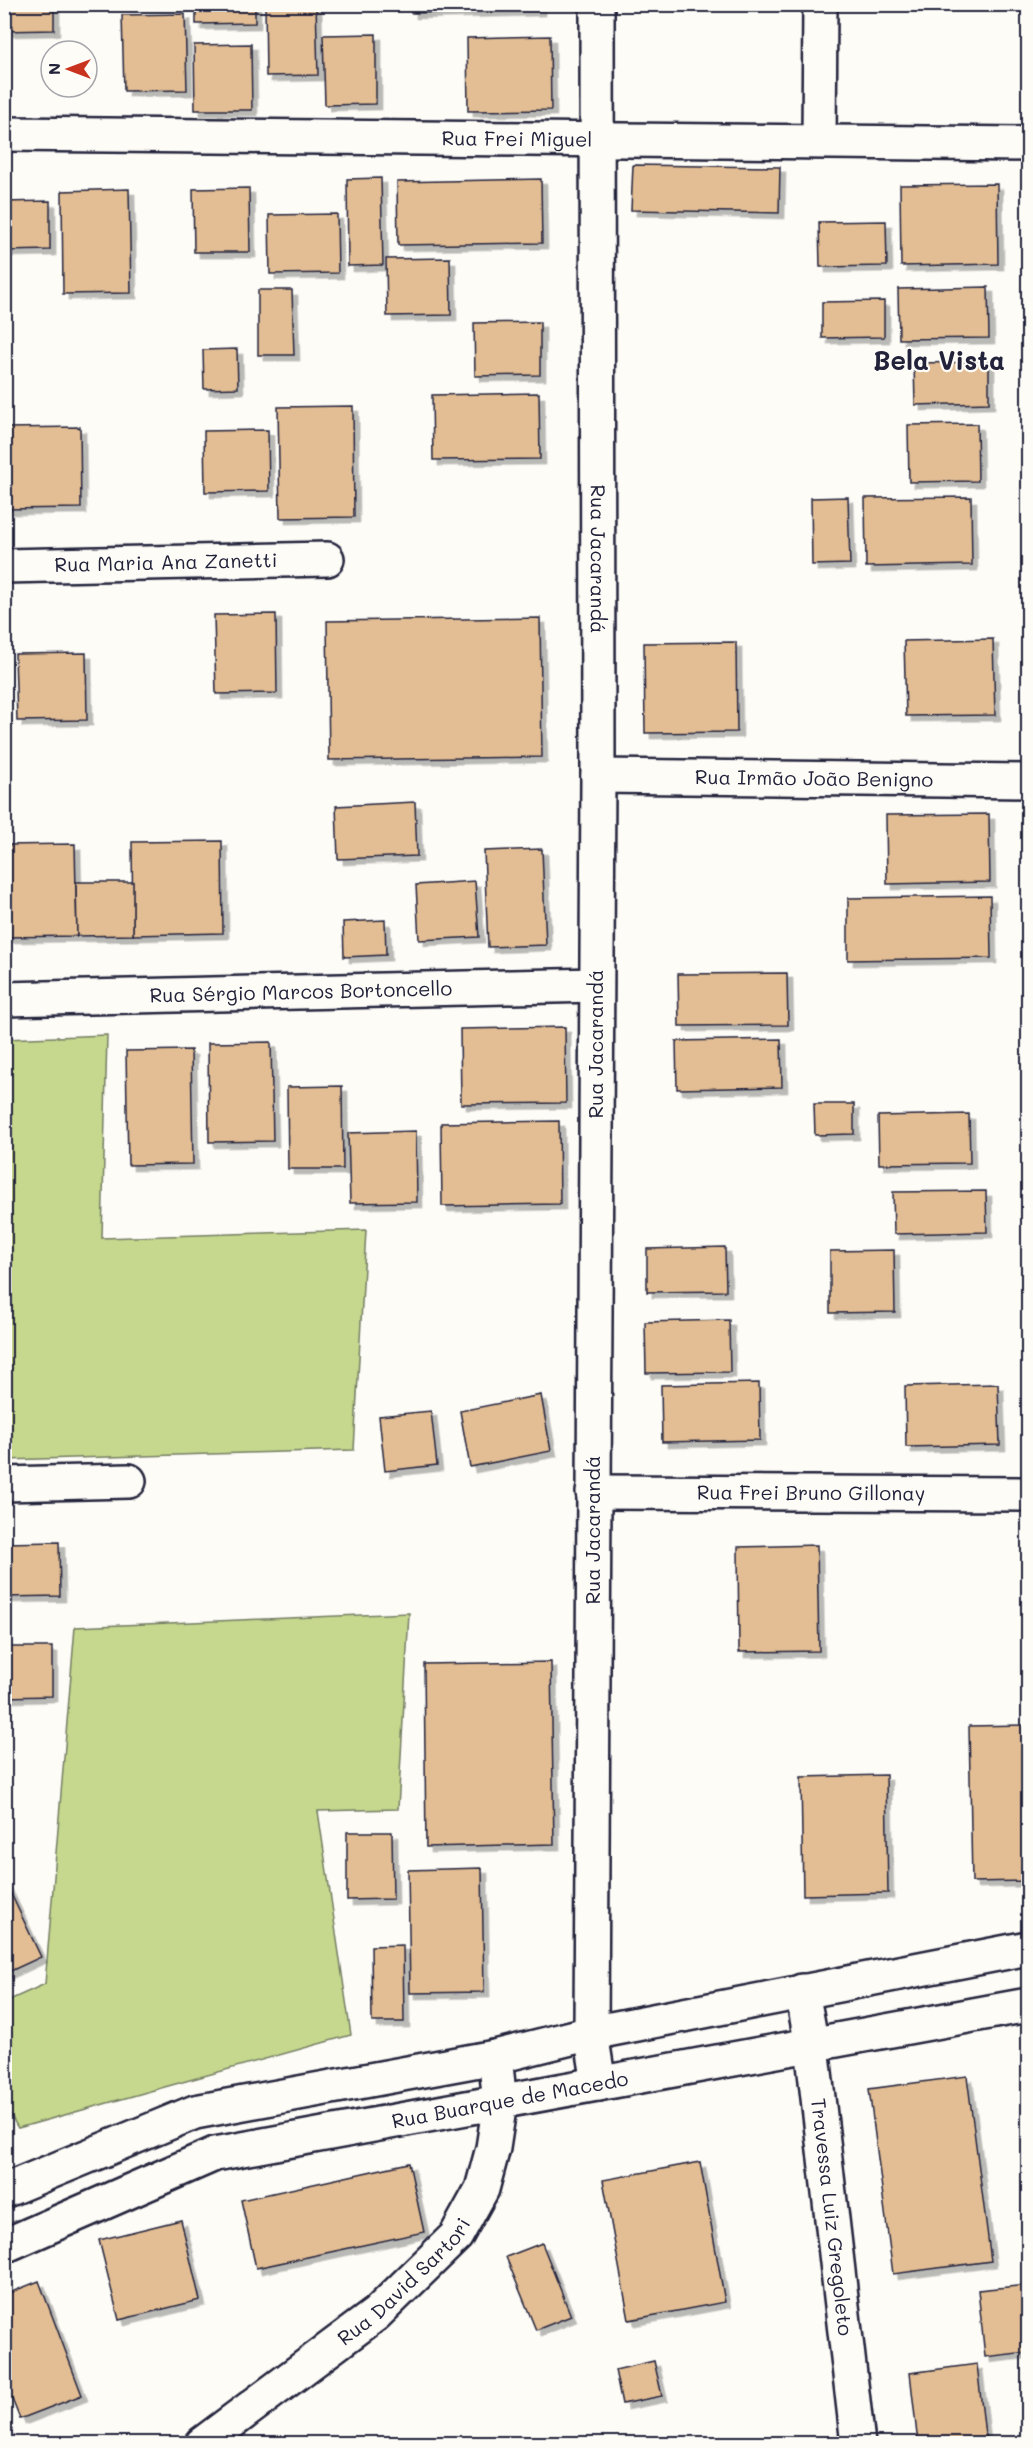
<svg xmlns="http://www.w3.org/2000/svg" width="1033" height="2448" viewBox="0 0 1033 2448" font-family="Mali,sans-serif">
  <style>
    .green { fill: #c5d88d; stroke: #747d64; stroke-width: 1.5 }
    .building { fill: #e3be94; stroke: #22223b; stroke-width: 1.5; filter: url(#shadow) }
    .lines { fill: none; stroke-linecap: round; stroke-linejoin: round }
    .minor-casing { stroke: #22223b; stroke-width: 38 }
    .major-casing { stroke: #22223b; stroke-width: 38 }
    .minor { stroke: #fdfcf7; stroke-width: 33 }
    .major { stroke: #fdfcf7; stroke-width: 33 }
    .labels { text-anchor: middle; stroke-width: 4.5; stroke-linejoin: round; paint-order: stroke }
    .street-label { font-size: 20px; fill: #22223b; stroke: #fdfcf7 }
    .district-label { font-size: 26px; font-weight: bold; fill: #22223b; stroke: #fdfcf7 }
  </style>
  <defs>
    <filter id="shadow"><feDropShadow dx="5.5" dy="5.5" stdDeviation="0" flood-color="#0004"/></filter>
  </defs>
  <rect width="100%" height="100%" fill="#fdfcf7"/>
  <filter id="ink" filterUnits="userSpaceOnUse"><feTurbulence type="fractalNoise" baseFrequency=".0167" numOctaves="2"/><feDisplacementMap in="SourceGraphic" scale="12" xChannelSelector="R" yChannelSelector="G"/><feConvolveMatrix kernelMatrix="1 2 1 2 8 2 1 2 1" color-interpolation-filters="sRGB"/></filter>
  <g filter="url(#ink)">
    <!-- green -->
    <g class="green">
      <path d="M107,1035L102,1238L366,1230L354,1450L5,1460V1039Z"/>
      <path d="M409,1613L398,1809L318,1811L351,2035L18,2128L5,2105V2002L45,1984L75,1627Z"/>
    </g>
    <!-- building -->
    <g class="building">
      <path d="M4,4H54V30L4,31Z"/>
      <path d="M196,4H255V23L196,24Z"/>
      <path d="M265,4H316L318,75L266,76Z"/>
      <path d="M411,4H540V10L411,13Z"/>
      <path d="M185,14L187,90L124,91L122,15Z"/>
      <path d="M376,34V104L325,105L323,35Z"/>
      <path d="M550,36L551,110L468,111L467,38Z"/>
      <path d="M251,44L252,110H195L194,45Z"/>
      <path d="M633,165L780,167L779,213L631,210Z"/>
      <path d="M381,178L383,265L348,266L347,179Z"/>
      <path d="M541,179L542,243L398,245L397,182Z"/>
      <path d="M997,184L998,264L901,266L900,185Z"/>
      <path d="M249,188L250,252H194L193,189Z"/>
      <path d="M129,189L131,293L63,294L62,191Z"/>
      <path d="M50,201V250L4,251V202Z"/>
      <path d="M337,214L338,273L270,274L269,215Z"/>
      <path d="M886,221L887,266L820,267L819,222Z"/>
      <path d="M450,258L451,315L387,316L386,259Z"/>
      <path d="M988,287L989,338L899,339L898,289Z"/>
      <path d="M258,290H292L294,355H258Z"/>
      <path d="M884,301V337L822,338V302Z"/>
      <path d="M540,322V375L475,376L474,323Z"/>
      <path d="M237,349L238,388L204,389L203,350Z"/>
      <path d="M989,362V403L915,405L914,363Z"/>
      <path d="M539,393L540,459L433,460L432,395Z"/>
      <path d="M353,406L354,517L280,518L278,407Z"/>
      <path d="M977,424L978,481L909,482L908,425Z"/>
      <path d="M80,427L81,508L4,509V428Z"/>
      <path d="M268,430L269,491L205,492L204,431Z"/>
      <path d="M848,497L850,564L812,565L811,498Z"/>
      <path d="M971,497L972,565L866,567L865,498Z"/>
      <path d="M276,614L277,693L216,694L214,615Z"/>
      <path d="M540,618L542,757L329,760L327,621Z"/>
      <path d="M993,639L995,715L906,716L904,641Z"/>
      <path d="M736,642L737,732L645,733L644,643Z"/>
      <path d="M86,653L87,720L17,721L15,654Z"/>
      <path d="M415,802L417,856L338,859L336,806Z"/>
      <path d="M989,814L990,882L887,884L886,815Z"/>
      <path d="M222,841L223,933L133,935L132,842Z"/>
      <path d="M75,844L77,936L4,937V845Z"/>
      <path d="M542,849L546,945L488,947L484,851Z"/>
      <path d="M475,881L479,937L419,940L416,885Z"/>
      <path d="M76,882H133V935L77,936Z"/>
      <path d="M990,896L991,958L848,960V898Z"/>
      <path d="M385,920L386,955L344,957L343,922Z"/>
      <path d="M787,973L788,1025L679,1026L678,974Z"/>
      <path d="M565,1027L566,1103L461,1104L460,1029Z"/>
      <path d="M781,1039L782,1087L677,1089L676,1041Z"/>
      <path d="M271,1042L273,1141L209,1142L208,1043Z"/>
      <path d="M191,1050L193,1164L128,1165L126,1051Z"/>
      <path d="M342,1086L343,1169H288L287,1087Z"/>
      <path d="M814,1104H854V1134L815,1135Z"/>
      <path d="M969,1114L970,1163L879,1164L878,1116Z"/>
      <path d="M559,1121L560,1204L442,1206L441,1123Z"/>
      <path d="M416,1131L417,1202L350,1203L348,1133Z"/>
      <path d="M986,1191L987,1232L894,1234L893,1192Z"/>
      <path d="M725,1247L726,1291L647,1292V1249Z"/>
      <path d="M894,1250L895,1312L830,1313V1251Z"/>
      <path d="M729,1320L730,1372L646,1373L645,1322Z"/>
      <path d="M759,1383L760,1440L662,1442L661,1385Z"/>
      <path d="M998,1384L1000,1445L906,1447L905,1386Z"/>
      <path d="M541,1395L551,1451L470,1467L460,1411Z"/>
      <path d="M431,1411L437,1465L385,1471L379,1416Z"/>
      <path d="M59,1542L60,1596L4,1597V1543Z"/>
      <path d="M817,1545L819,1651L739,1652L738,1547Z"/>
      <path d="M4,1647H52V1696L4,1697Z"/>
      <path d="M551,1662L554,1844L426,1847L424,1664Z"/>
      <path d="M1028,1725V1881L972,1882L969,1726Z"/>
      <path d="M886,1775L888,1893L803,1895L801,1777Z"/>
      <path d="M347,1832H392L393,1899L347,1900Z"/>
      <path d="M482,1868L484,1992L410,1993L408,1870Z"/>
      <path d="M4,1879L41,1957L4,1974Z"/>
      <path d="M403,1945L404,2022H372L371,1946Z"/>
      <path d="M967,2076L991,2261L893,2274L869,2089Z"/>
      <path d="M700,2162L725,2302L629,2320L603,2180Z"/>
      <path d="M409,2163L424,2232L256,2268L241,2200Z"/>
      <path d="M181,2220L200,2300L119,2320L99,2240Z"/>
      <path d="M542,2243L571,2316L536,2330L506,2257Z"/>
      <path d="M39,2281L82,2395L20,2419L4,2379V2295Z"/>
      <path d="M1028,2285V2352L985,2357L978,2290Z"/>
      <path d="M654,2361L662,2396L622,2404L615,2370Z"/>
      <path d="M977,2364L986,2444H918L910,2373Z"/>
    </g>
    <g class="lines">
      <defs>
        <g id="minor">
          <path id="s1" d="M597,4L598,776L591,2033L599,2084"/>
          <path id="s2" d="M4,134L1028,144"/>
          <path d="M819,141L820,4"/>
          <path id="s3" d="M4,566L327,559"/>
          <path id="s4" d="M598,776L1028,781"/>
          <path id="s5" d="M4,999L596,985"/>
          <path d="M4,1484L129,1481"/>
          <path id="s6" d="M593,1492L1028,1494"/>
          <path id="s7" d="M802,1991L812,2046L858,2444"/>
          <path id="s8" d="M202,2444L376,2314L456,2236L482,2189L493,2148L500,2102L495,2057"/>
        </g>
        <g id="major">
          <path d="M4,2191L195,2112L495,2057L591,2033L1028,1948"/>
          <path id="s9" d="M4,2246L215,2154L1028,2005"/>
        </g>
      </defs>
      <!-- minor casing -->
      <use href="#minor" class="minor-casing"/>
      <!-- major casing -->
      <use href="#major" class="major-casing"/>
      <!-- minor -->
      <use href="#minor" class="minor"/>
      <!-- major -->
      <use href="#major" class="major"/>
    </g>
  </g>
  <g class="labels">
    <!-- street labels -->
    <g class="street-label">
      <text dy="7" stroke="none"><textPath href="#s2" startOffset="513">Rua Frei Miguel</textPath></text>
      <text dy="7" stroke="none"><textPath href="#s1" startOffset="555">Rua Jacarandá</textPath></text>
      <text dy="7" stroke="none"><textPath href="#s3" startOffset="162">Rua Maria Ana Zanetti</textPath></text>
      <text dy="7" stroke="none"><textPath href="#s4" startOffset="216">Rua Irmão João Benigno</textPath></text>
      <text dy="7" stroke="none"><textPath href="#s5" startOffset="297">Rua Sérgio Marcos Bortoncello</textPath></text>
      <text transform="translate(596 1044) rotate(-90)" y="7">Rua Jacarandá</text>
      <text dy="7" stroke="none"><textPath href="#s6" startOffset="218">Rua Frei Bruno Gillonay</textPath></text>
      <text transform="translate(593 1530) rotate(-90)" y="7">Rua Jacarandá</text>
      <text dy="7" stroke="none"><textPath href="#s9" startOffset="530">Rua Buarque de Macedo</textPath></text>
      <text dy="7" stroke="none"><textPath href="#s7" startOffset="228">Travessa Luiz Gregoleto</textPath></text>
      <text dy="7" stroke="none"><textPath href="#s8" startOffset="260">Rua David Sartori</textPath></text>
    </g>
    <!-- district labels -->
    <g class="district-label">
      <text x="939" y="370">Bela Vista</text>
    </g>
  </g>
  <!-- margin -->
  <rect width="1033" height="2448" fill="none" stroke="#fdfcf7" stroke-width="24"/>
  <rect x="12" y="12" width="1009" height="2424" fill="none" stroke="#22223b" stroke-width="2" filter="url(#ink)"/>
  <!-- north arrow -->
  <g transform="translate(69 69) rotate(270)"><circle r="28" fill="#fdfcf7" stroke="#a5a5ac" stroke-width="1.5"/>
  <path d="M0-4.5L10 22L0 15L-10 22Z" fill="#c8321e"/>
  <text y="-9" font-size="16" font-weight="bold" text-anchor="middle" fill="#22223b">N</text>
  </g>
</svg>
